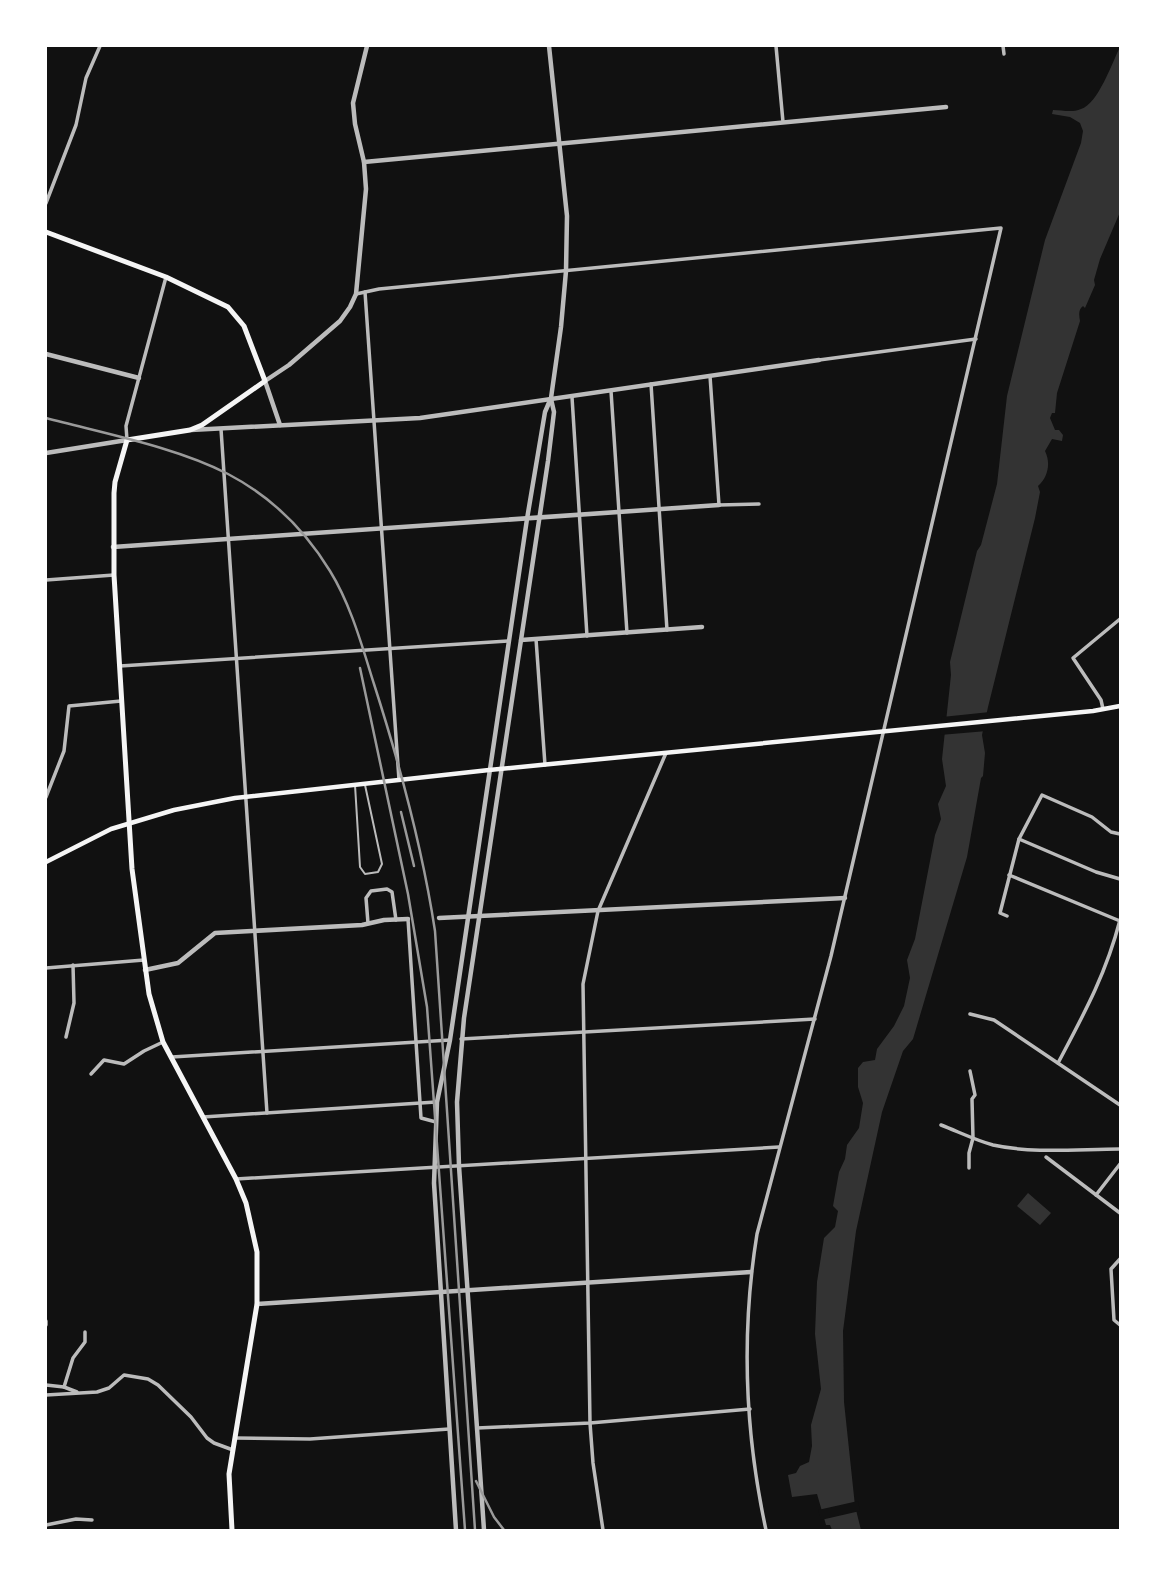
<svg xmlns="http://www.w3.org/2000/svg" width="1166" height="1576" viewBox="0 0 1166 1576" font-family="Figtree,sans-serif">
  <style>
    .water { fill: #333 }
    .pier { fill: #111 }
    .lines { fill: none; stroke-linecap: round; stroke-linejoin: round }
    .service { stroke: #bcbcbc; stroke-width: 2 }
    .minor { stroke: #bcbcbc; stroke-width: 3.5 }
    .tertiary { stroke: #bcbcbc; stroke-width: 4.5 }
    .secondary { stroke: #f5f5f5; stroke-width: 4.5 }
    .primary { stroke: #f5f5f5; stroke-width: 5 }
    .rail { stroke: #9a9a9a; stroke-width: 2.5 }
  </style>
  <rect width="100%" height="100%" fill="#111"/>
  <!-- water -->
  <g class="water">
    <path d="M1120,47V212L1100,259L1094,280L1095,285L1085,308L1083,306C1078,310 1079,315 1080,321L1057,393L1055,413H1052L1050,418L1055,430H1059L1063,435L1062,441L1052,439L1045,451C1051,463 1048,477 1038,486L1040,492L1035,518L988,707L982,735L985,753L983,776L981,778L967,857L913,1039L903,1051L882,1112L856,1231L843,1331L844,1402L855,1506L861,1530H832L830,1525H826L817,1494L792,1497L788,1475L796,1473L800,1466L809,1462L812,1446L811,1425L821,1389L815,1334L817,1282L824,1238L835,1227L838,1211L833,1206L839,1172L845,1159L847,1145L859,1128L863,1103L858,1087V1068L863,1062L875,1060L877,1049L894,1026L904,1006L910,978L907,960L915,939L935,835L941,819L938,804L946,786L942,759L951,675L950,662L977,551L981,545L997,484L1007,396L1045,240L1081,143L1083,131L1080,123L1070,117L1052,114L1053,110C1062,110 1072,113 1081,109C1098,104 1112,63 1120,47Z"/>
    <path d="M1028,1193L1051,1213L1040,1225L1017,1206Z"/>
  </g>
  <!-- pier -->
  <g class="pier">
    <path d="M990,712L987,731L940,735L942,717Z"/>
    <path d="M858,1501L860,1511L821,1520L818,1510Z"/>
  </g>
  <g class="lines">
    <!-- service -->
    <path class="service" d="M355,785L360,867L365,874L378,872L382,864L365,785"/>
    <!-- minor -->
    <g class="minor">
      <path d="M776,46L783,122"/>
      <path d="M1003,46L1004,54"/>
      <path d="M46,203L76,125L86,78L100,46"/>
      <path d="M365,292L399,780"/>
      <path d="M356,294L379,289L1001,228L831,956L757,1234C741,1333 745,1433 766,1530"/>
      <path d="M819,360L976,339"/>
      <path d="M710,376L719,505L759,504"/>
      <path d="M651,384L667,630"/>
      <path d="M611,391L627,633"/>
      <path d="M572,397L587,636"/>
      <path d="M221,429L267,1113"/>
      <path d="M127,440L126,426L166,277"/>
      <path d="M46,580L114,575"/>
      <path d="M536,639L545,765"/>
      <path d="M120,666L508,641"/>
      <path d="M1103,709L1101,700L1073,658L1120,619"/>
      <path d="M46,797L64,751L69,706L121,701"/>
      <path d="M1019,839L1096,872L1120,879"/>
      <path d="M1009,875L1120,921"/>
      <path d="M1007,916L1000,913L1019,839L1042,795L1092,817L1111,832L1120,834"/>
      <path d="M408,919L421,1118L436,1122"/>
      <path d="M368,923L366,898L371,891L387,889L392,892L396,920"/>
      <path d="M46,968L144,960"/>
      <path d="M970,1014L994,1020L1120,1105"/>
      <path d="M66,1037L74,1003L73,965"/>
      <path d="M461,1039L815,1019"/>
      <path d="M172,1057L450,1040"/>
      <path d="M1058,1063C1084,1014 1106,974 1120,920"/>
      <path d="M91,1074L104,1060L124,1064L144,1051L163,1042"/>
      <path d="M203,1117L436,1102"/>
      <path d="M941,1125C959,1132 975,1140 993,1145C1034,1154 1079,1149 1120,1149"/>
      <path d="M1046,1157L1120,1213"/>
      <path d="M969,1168V1153L973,1138L972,1099L975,1095L970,1071"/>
      <path d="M236,1179L779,1147"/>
      <path d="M1096,1195L1120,1164"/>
      <path d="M1120,1259L1111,1269L1114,1320L1120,1325"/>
      <path d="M46,1325V1321"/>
      <path d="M46,1385L64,1387L77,1392"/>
      <path d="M64,1387L73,1358L85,1342V1332"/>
      <path d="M46,1395L97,1392L109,1388L124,1375L148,1379L158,1385L191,1417L207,1438L214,1443L233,1450"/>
      <path d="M477,1428L590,1423L750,1409"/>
      <path d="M235,1438L310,1439L449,1429"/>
      <path d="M46,1525L76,1519L92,1520"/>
      <path d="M603,1530L593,1463L590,1423L583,984L598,911L666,753"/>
    </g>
    <!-- tertiary -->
    <g class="tertiary">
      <path d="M364,162L946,107"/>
      <path d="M46,354L139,378"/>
      <path d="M280,425L265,381L289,365L340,321L350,307L356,294L366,189L364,162L355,124L353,103L367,46"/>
      <path d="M191,430L420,418L819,360"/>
      <path d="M46,453L127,440"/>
      <path d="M113,547L719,505"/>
      <path d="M521,640L702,627"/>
      <path d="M439,918L845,898"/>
      <path d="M145,970L178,963L215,933L362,925L384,920L408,919"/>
      <path d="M257,1304L751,1272"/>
      <path d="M456,1530L434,1183L437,1102L450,1040L527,519L545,412L551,398L561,327L566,271L567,216L549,46"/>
      <path d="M484,1530L459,1166L457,1102L464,1018L548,461L554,412L551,399"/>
    </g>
    <!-- secondary -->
    <path class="secondary" d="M46,862L111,829L174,810L235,798L489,770L1093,711L1120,706"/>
    <!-- primary -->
    <path class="primary" d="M46,232L166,277L228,307L244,326L265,381L202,425L190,430L127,440L115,482L114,493V575L132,869L149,994L163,1042L236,1179L246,1203L257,1252V1304L229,1474L232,1530"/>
    <!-- rail -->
    <g class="rail">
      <path d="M46,418C102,433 176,447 228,474C270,496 305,530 330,571C351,605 362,646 374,684C400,765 422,846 435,931L475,1530"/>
      <path d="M360,668L408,894L427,1007L465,1530"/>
      <path d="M401,812L414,866"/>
      <path d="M476,1481L494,1517L504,1530"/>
    </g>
  </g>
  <!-- border -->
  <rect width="1166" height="1576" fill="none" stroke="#ffffff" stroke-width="94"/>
</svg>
